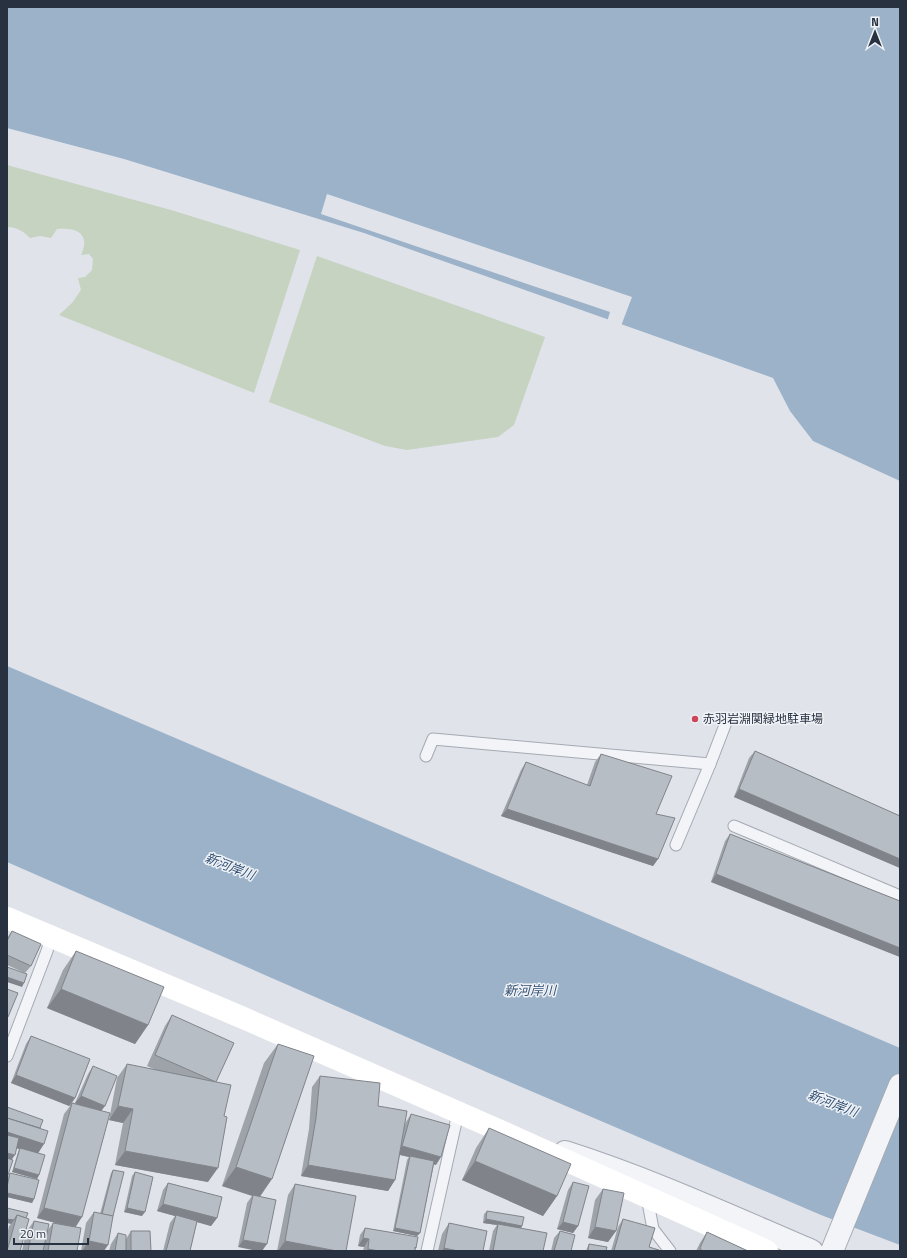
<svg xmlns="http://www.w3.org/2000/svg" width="907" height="1258" viewBox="0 0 907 1258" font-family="'Titillium Web','Noto Sans JP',sans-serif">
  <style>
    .green { fill: #c6d3c1 }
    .water { fill: #9bb2c9 }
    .pier { fill: #e0e3e9 }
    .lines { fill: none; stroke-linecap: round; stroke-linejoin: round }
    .lane-casing { stroke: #a5aab3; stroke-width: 13 }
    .street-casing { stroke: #a5aab3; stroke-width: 24 }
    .lane { stroke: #f2f4f7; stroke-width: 11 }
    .street { stroke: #f2f4f7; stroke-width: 22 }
    .secondary { stroke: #fff; stroke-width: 22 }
    .wall { fill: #9da3a9 }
    .shaded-wall { fill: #80848a }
    .building { fill: #b7bdc5; stroke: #80848a }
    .poi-dot { fill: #ce455b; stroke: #eff2f6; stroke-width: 1.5 }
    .labels { text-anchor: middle; stroke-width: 3; stroke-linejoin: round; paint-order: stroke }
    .poi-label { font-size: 12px; fill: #283140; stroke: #eff2f6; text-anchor: start }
    .water-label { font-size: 13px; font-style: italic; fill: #335174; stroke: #eff2f6 }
  </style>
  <rect width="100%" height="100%" fill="#e0e3e9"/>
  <!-- green -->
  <g class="green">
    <path d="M7,165L171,210L300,250L254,393L59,315L72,303L81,290L78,278L85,277L92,270L93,259L89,254L81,255C91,234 77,227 57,229L51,238L40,236L30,238C23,231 17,227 7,227Z"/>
    <path d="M317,256L545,337L514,425L498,437L407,450L385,446L269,402Z"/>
  </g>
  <!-- water -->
  <g class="water">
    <path d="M7,7H900V481L813,441L790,411L773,378L364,233L124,159L7,128Z"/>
    <path d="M7,666L900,1048V1245L821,1215L491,1074L7,862Z"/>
  </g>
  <!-- pier -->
  <path class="pier" d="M327,194L632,297L621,326L607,322L610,312L321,214Z"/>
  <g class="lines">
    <defs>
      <g id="lane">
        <path d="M426,756L433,739L710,764"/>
        <path d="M734,826L900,896"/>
        <path d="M676,845L710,764L725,725"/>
        <path d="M7,1056L47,951L51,937"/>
        <path d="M647,1197L653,1229L670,1251"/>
        <path d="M427,1251L458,1113"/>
      </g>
      <g id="street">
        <path d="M565,1152C650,1179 730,1216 812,1251"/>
        <path d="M832,1251L900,1085"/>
      </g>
    </defs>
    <!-- lane casing -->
    <use href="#lane" class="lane-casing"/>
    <!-- street casing -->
    <use href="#street" class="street-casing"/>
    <!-- lane -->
    <use href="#lane" class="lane"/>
    <!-- street -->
    <use href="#street" class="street"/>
    <!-- secondary -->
    <path class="secondary" d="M7,918L241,1017L503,1132L767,1251"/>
  </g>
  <!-- wall -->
  <g class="wall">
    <path d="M755,751L900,816V868L734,797L749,758Z"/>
    <path d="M601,754L656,814L658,859L653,866L501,816L521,770L526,762L587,785L595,762Z"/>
    <path d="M730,834L900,901V957L711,882L725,841Z"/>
    <path d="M12,931L31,966L25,973L7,965V938Z"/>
    <path d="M76,951L148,1025L135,1044L47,1008L63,970Z"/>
    <path d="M172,1015L216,1082L208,1182L115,1165L123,1123L109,1120L117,1078L127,1064L156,1070L147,1066L165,1026Z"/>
    <path d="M31,1036L75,1098L72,1103L77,1104L75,1103L88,1074L93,1066L102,1110L75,1227L77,1251H22L26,1232L34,1221L47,1231L53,1223L63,1225L37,1218L64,1114L70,1106L11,1083L26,1044Z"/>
    <path d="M278,1044L260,1197L276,1200L238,1247L247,1203L252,1196L222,1186L264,1063Z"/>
    <path d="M320,1076L378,1106L404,1126L406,1122L411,1114L436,1165L434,1164L420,1233L417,1236L393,1231L407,1160L409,1157L400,1155L395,1180L388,1191L301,1176L309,1129L312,1087Z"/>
    <path d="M7,1107L41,1128L38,1153L39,1175L37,1179L12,1172L18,1152L19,1149L17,1148L11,1160Z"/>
    <path d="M489,1128L557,1196L543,1216L462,1180L476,1148Z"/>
    <path d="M113,1170L104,1251H81L86,1223L94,1212L100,1214L111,1173Z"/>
    <path d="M135,1172L142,1216L124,1212L132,1176Z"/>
    <path d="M10,1173L34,1199L32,1203L7,1197V1180L8,1177Z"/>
    <path d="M573,1182L578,1226L573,1233L557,1229L568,1190Z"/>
    <path d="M168,1183L217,1218L211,1226L197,1222L190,1251H163L170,1223L175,1216L157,1211L163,1190Z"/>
    <path d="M295,1184L346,1251H277L288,1195Z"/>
    <path d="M603,1189L616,1231L608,1242L588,1238L595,1200Z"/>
    <path d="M7,1208L28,1213L7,1251V1235L9,1226L11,1224Z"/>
    <path d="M487,1211L522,1226L521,1228L543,1251H489L493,1231L497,1225L483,1223L484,1214Z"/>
    <path d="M623,1219L649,1247L659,1251H611L618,1227Z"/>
    <path d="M449,1223L483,1251H438L442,1234Z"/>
    <path d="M365,1228L416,1248L415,1251H363L364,1247L358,1246L360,1235Z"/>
    <path d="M131,1231L151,1251H109L111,1244L118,1233L126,1239Z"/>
    <path d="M560,1231L571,1251H551L554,1238Z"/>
    <path d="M707,1232L748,1251H696L700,1243Z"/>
    <path d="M589,1244L606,1251H586L587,1248Z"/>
  </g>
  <!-- shaded-wall -->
  <g class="shaded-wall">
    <path d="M739,789L900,859V868L734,797Z"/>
    <path d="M507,809L658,859L653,866L501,816Z"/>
    <path d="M716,874L900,948V957L711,882Z"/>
    <path d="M7,977L24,983L22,987L7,982Z"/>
    <path d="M61,989L148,1025L135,1044L47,1008Z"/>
    <path d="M16,1075L75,1098L69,1106L11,1083Z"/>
    <path d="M81,1096L105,1106L99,1114L75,1103Z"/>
    <path d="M118,1106L133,1109L123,1123L109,1120Z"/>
    <path d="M7,1132L44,1144L37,1155L20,1148L19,1149L7,1145Z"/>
    <path d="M402,1146L441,1157L436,1165L409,1157L410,1156L409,1157L396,1154Z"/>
    <path d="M125,1151L218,1168L208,1182L115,1165Z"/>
    <path d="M7,1153L15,1155L7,1166Z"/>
    <path d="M475,1161L557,1196L543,1216L462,1180Z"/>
    <path d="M308,1165L395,1180L388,1191L301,1176Z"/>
    <path d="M236,1167L272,1179L259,1198L222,1186Z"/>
    <path d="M14,1168L39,1175L37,1179L12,1172Z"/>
    <path d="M7,1193L34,1199L32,1203L7,1197Z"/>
    <path d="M163,1204L217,1218L211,1226L157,1211Z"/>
    <path d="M44,1208L82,1217L75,1228L37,1218Z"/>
    <path d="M127,1208L145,1212L142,1216L124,1212Z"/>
    <path d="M7,1219L14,1220L11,1224L7,1223Z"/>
    <path d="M486,1219L522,1226L520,1230L498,1224L497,1225L483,1223Z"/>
    <path d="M563,1222L578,1226L573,1233L557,1229Z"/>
    <path d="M595,1227L616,1231L608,1242L588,1238Z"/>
    <path d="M395,1228L420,1233L417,1236L393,1231Z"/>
    <path d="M363,1238L369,1239L364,1247L358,1246Z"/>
    <path d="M243,1240L267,1244L262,1251H257L238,1247Z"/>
    <path d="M89,1241L108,1245L104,1251H82Z"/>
    <path d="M285,1241L337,1251H278Z"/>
    <path d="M444,1248L458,1251H442Z"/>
    <path d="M368,1249L379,1251H367Z"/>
  </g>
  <!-- building -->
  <g class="building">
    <path d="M755,751L900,816V859L739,789Z"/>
    <path d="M601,754L672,776L656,814L675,818L658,859L507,809L526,762L590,786Z"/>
    <path d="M730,834L900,901V948L716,874Z"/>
    <path d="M12,931L41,944L31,966L7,955V941Z"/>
    <path d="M76,951L164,987L148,1025L61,989Z"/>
    <path d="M7,967L27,974L24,983L7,977Z"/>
    <path d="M7,989L18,993L8,1017L7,1016Z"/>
    <path d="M172,1015L234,1043L216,1082L155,1055Z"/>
    <path d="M31,1036L90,1059L75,1098L16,1075Z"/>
    <path d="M278,1044L314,1056L272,1179L236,1167Z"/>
    <path d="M127,1064L231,1085L224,1116L227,1117L218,1168L125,1151L133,1109L118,1106Z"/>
    <path d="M93,1066L117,1076L105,1106L81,1096Z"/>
    <path d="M320,1076L380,1083L378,1106L407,1111L395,1180L308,1165L316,1118Z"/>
    <path d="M72,1103L110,1113L82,1217L44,1208Z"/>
    <path d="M7,1107L43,1120L40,1128L7,1118Z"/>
    <path d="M411,1114L450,1125L441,1157L402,1146Z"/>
    <path d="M7,1118L48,1131L44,1144L7,1132Z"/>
    <path d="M489,1128L571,1164L557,1196L475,1161Z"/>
    <path d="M7,1135L19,1138L15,1155L7,1153Z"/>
    <path d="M20,1148L45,1155L39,1175L14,1168Z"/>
    <path d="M410,1156L434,1161L420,1233L395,1228Z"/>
    <path d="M7,1158L13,1160L7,1178Z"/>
    <path d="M113,1170L124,1172L113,1216L102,1214Z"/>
    <path d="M135,1172L153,1177L145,1212L127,1208Z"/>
    <path d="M10,1173L39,1180L34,1199L7,1193V1187Z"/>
    <path d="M573,1182L589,1186L578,1226L563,1222Z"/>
    <path d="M168,1183L222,1197L217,1218L163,1204Z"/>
    <path d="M295,1184L356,1196L346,1251H337L285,1241Z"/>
    <path d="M603,1189L624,1193L616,1231L595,1227Z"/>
    <path d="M253,1195L276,1200L267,1244L243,1240Z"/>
    <path d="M7,1208L28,1213L26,1218L17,1215L14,1220L7,1219Z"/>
    <path d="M487,1211L524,1217L522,1226L486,1219Z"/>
    <path d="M94,1212L113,1216L108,1245L89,1241Z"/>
    <path d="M17,1215L29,1219L20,1251H7Z"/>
    <path d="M176,1215L197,1221L190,1251H166Z"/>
    <path d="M623,1219L655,1228L649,1247L659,1250V1251H614Z"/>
    <path d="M34,1221L49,1224L43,1251H28Z"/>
    <path d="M53,1223L81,1228L77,1251H48Z"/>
    <path d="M449,1223L487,1231L483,1251H458L444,1248Z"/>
    <path d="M498,1224L547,1233L543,1251H493Z"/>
    <path d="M365,1228L418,1237L416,1248L415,1247V1251H379L368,1249L369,1239L363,1238Z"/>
    <path d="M131,1231H150L151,1251H131Z"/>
    <path d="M560,1231L575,1235L571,1251H554Z"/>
    <path d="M707,1232L748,1251H702L700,1248Z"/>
    <path d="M118,1233L126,1235V1251H115Z"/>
    <path d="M589,1244L607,1247L606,1251H588Z"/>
  </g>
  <!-- markers -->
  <circle class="poi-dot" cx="695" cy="719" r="4"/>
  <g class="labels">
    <!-- poi labels -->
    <g class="poi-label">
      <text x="703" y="723">赤羽岩淵関緑地駐車場</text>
    </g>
    <!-- water labels -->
    <g class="water-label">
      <text transform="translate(230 866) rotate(21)" y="5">新河岸川</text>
      <text x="530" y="995">新河岸川</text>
      <text transform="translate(833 1103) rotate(21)" y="5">新河岸川</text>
    </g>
  </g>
  <!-- border -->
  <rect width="907" height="1258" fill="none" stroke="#283140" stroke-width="16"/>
  <!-- north arrow -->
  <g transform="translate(875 32)" stroke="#eff2f6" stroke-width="3" paint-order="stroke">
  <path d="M0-3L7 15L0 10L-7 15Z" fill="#283140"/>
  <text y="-6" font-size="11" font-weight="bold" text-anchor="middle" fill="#283140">N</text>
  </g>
  <!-- scale -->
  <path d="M14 1238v6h74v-6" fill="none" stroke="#283140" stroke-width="2"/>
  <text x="20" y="1238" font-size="12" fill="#283140" stroke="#eff2f6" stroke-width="3" paint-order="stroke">20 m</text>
</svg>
